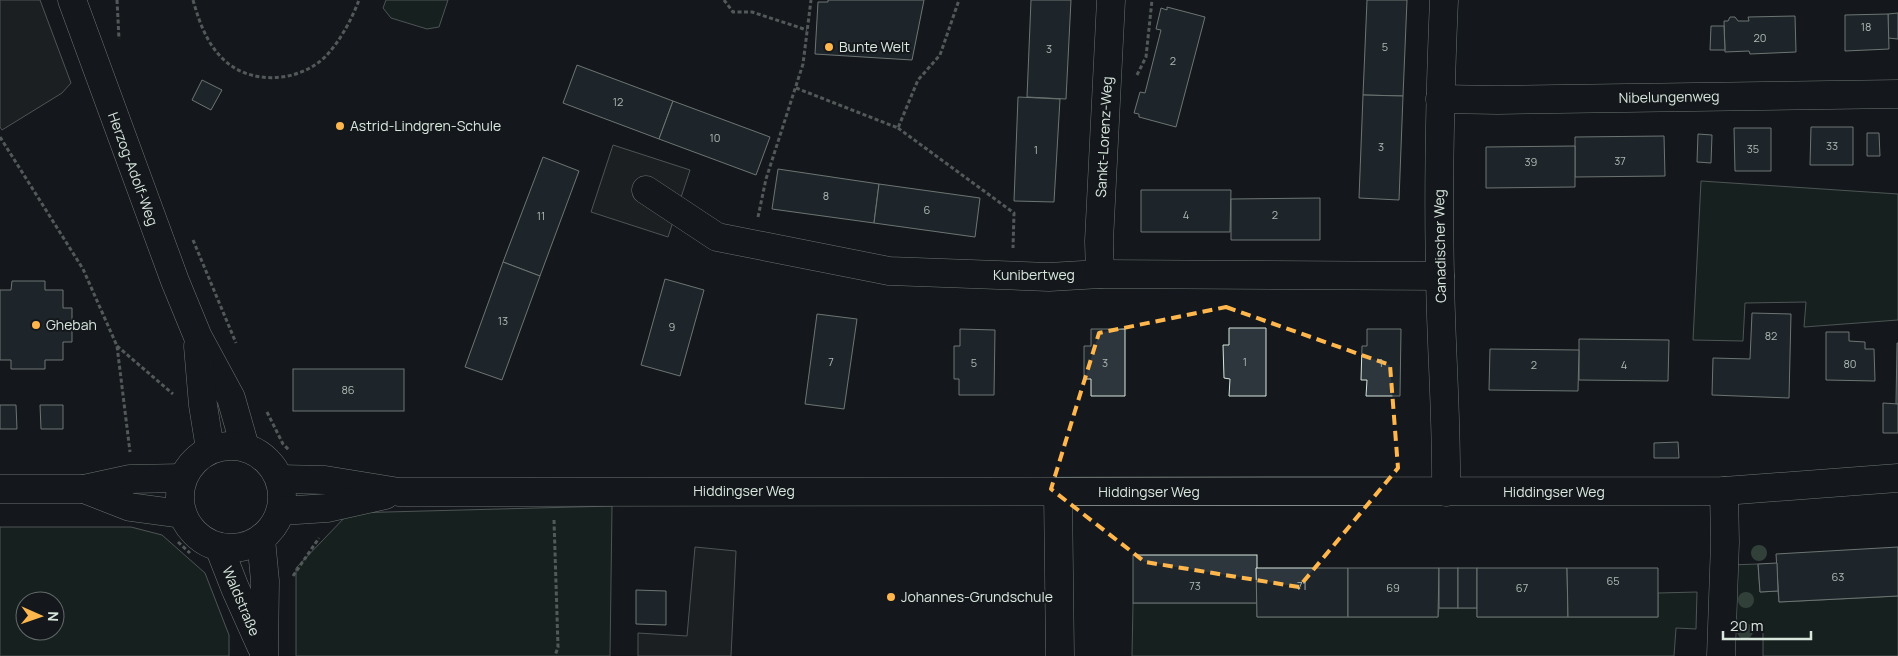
<svg xmlns="http://www.w3.org/2000/svg" width="1898" height="656" viewBox="0 0 1898 656" font-family="Manrope,sans-serif">
  <style>
    .green { fill: #1a2d24; stroke: #939e99; fill-rule: evenodd }
    .parking { fill: #24282b; stroke: #939e99 }
    .building { fill: #2c363c; stroke: #d8e6dc }
    .lines { fill: none; stroke-linecap: round; stroke-linejoin: round }
    .minor-casing { stroke: #d8e6dc; stroke-width: 29 }
    .major-casing { stroke: #d8e6dc; stroke-width: 29 }
    .path { stroke: #9da8a2; stroke-width: 3; stroke-dasharray: 4 2.5; stroke-linecap: butt }
    .minor { stroke: #14181c; stroke-width: 28 }
    .major { stroke: #14181c; stroke-width: 28 }
    .tree { fill: #55745f }
    .marked { fill: none; stroke: #ffb74d; stroke-width: 4; stroke-dasharray: 10 6; stroke-linejoin: round }
    .poi-dot { fill: #ffb74d; stroke: #14181c; stroke-width: 2 }
    .labels { text-anchor: middle; stroke-width: 4; stroke-linejoin: round; paint-order: stroke }
    .number-label { font-size: 11px; fill: #adbab4 }
    .poi-label { font-size: 14px; fill: #d8e6dc; stroke: #14181c; text-anchor: start }
    .street-label { font-size: 14px; fill: #d8e6dc; stroke: #14181c }
  </style>
  <rect width="100%" height="100%" fill="#14181c"/>
  <!-- green -->
  <g class="green">
    <path d="M386,0H448L439,27L427,29L391,18L383,8Z"/>
    <path d="M1701,181L1898,194V320L1804,327L1806,302L1745,303L1743,341L1693,340Z"/>
    <path d="M612,506L610,656H296V568L349,513Z"/>
    <path d="M0,527H131L162,535L205,573L229,635V656H0ZM25,601H55V631H25Z"/>
    <path d="M1758,564L1760,592L1778,591L1779,602L1898,596V656H1763V625L1727,626L1729,565Z"/>
    <path d="M1697,592L1696,629L1676,628L1674,656H1132L1133,603H1257V617H1438L1439,608H1477V617H1658V593Z"/>
  </g>
  <!-- parking -->
  <g class="parking">
    <path d="M0,0H40L71,83L62,93L2,130L0,127Z"/>
    <path d="M613,145L690,170L668,237L591,212Z"/>
    <path d="M695,547L736,551L731,656H638V633L687,636Z"/>
  </g>
  <!-- building -->
  <g class="building">
    <path d="M828,0H924L912,60L815,54L818,2H828Z"/>
    <path d="M1031,0H1071L1066,99L1027,97Z"/>
    <path d="M1367,0H1407L1403,96L1363,95Z"/>
    <path d="M1167,7L1205,17L1176,127L1139,117V114L1134,113L1140,92L1145,93L1161,30L1156,29L1161,8L1167,10Z"/>
    <path d="M1898,13V39L1888,38V14Z"/>
    <path d="M1888,14L1889,49L1845,51V15Z"/>
    <path d="M1795,16L1796,52L1750,54L1749,51L1725,52L1724,21H1728L1730,17H1735L1738,21H1749L1748,17Z"/>
    <path d="M1711,26H1724L1725,50H1710Z"/>
    <path d="M577,65L673,101L659,139L563,103Z"/>
    <path d="M202,80L222,90L211,110L192,100Z"/>
    <path d="M1363,95L1403,96L1399,200L1359,198Z"/>
    <path d="M1018,97L1060,99L1054,202L1014,201Z"/>
    <path d="M673,101L770,137L756,175L659,139Z"/>
    <path d="M1811,127H1853V165H1810Z"/>
    <path d="M1734,128H1771V171H1735Z"/>
    <path d="M1867,133H1879L1880,156H1867Z"/>
    <path d="M1698,134L1712,135L1711,163L1697,162Z"/>
    <path d="M1664,136L1665,176L1575,177V137Z"/>
    <path d="M1575,146V187L1486,188V147Z"/>
    <path d="M543,157L579,171L540,276L503,262Z"/>
    <path d="M778,169L879,184L874,223L772,209Z"/>
    <path d="M879,184L980,198L975,237L874,223Z"/>
    <path d="M1141,190H1231L1230,232H1141Z"/>
    <path d="M1320,198V240H1231V199Z"/>
    <path d="M503,262L540,276L502,380L465,367Z"/>
    <path d="M665,279L704,290L680,376L641,365Z"/>
    <path d="M12,281H45V290H63V308H72V342H63V360H45V369H11V360H0V290H11Z"/>
    <path d="M1752,313L1791,314L1789,398L1712,395L1713,358L1750,359Z"/>
    <path d="M817,314L857,319L844,409L805,404Z"/>
    <path d="M1229,328H1266V396H1229L1230,379L1224,378L1223,345H1229Z"/>
    <path d="M960,329L995,330L994,395H959V379H954V346H960Z"/>
    <path d="M1091,329H1125V396H1091V379H1084V346H1091Z"/>
    <path d="M1367,329H1401L1400,396H1366L1367,380H1361L1362,346H1367Z"/>
    <path d="M1826,332H1849V341L1865,342V349H1874L1875,381L1826,380Z"/>
    <path d="M1579,339L1669,340L1668,381L1579,380Z"/>
    <path d="M1897,343H1898V404H1896Z"/>
    <path d="M1490,349L1579,350L1578,391L1489,390Z"/>
    <rect x="293" y="369" width="111" height="42"/>
    <path d="M1883,403L1898,404V433H1883Z"/>
    <path d="M0,405H16L17,429H0Z"/>
    <path d="M40,405H63V429H41Z"/>
    <path d="M1678,442L1679,458H1654V443Z"/>
    <path d="M1898,547V596L1779,602L1776,554Z"/>
    <rect x="1133" y="555" width="124" height="48"/>
    <path d="M1777,563L1778,591L1760,592L1758,564Z"/>
    <path d="M1256,568H1348V617H1257Z"/>
    <path d="M1348,568H1439L1438,617H1348Z"/>
    <rect x="1439" y="568" width="19" height="40"/>
    <rect x="1458" y="568" width="19" height="40"/>
    <path d="M1477,568H1567L1568,617H1477Z"/>
    <path d="M1567,568H1658V617H1568Z"/>
    <path d="M636,590L666,591V625L636,624Z"/>
  </g>
  <g class="lines">
    <defs>
      <g id="minor">
        <path d="M1444,0C1440,92 1438,184 1440,276C1441,348 1447,420 1446,492"/>
        <path d="M1440,99L1498,100L1898,94"/>
        <path d="M646,190L717,237L889,271L1049,277L1100,274L1440,276"/>
        <path d="M1100,274L1099,241L1111,0"/>
        <path d="M1058,492L1060,656"/>
        <path d="M1721,656L1725,542L1724,491"/>
      </g>
      <g id="major">
        <path d="M72,0L175,281L198,337L231,398L245,447"/>
        <path d="M198,346L203,405L210,449"/>
        <circle cx="231" cy="497" r="51"/>
        <path d="M280,479L325,480L399,492L1724,491L1898,478"/>
        <path d="M0,489H84L130,479L183,478"/>
        <path d="M84,489L130,507L182,514"/>
        <path d="M281,511L327,508L385,495"/>
        <path d="M261,539L265,581L264,656"/>
        <path d="M219,547L235,588L261,646"/>
      </g>
    </defs>
    <!-- minor casing -->
    <use href="#minor" class="minor-casing"/>
    <!-- major casing -->
    <use href="#major" class="major-casing"/>
    <!-- path -->
    <g class="path">
      <path d="M117,0L119,39"/>
      <path d="M193,0C199,21 206,42 222,58C249,86 299,83 326,56C340,41 352,19 359,0"/>
      <path d="M724,0L733,12H752L807,30"/>
      <path d="M1137,75L1146,57L1152,0"/>
      <path d="M796,88L898,128L918,80L940,55L959,0"/>
      <path d="M898,128L1014,213L1013,248"/>
      <path d="M0,137L83,269L117,346L130,452"/>
      <path d="M758,217L766,179L803,64L811,0"/>
      <path d="M193,240L236,343"/>
      <path d="M117,346L173,394"/>
      <path d="M267,412L283,444L289,450"/>
      <path d="M554,520L558,647L555,656"/>
      <path d="M178,542L190,553"/>
      <path d="M293,576L319,538"/>
    </g>
    <!-- minor -->
    <use href="#minor" class="minor"/>
    <!-- major -->
    <use href="#major" class="major"/>
  </g>
  <!-- trees -->
  <g class="tree">
    <circle cx="1759" cy="553" r="8"/>
    <circle cx="1746" cy="600" r="8"/>
    <circle cx="1745" cy="631" r="8"/>
  </g>
  <!-- marked area -->
  <path d="M0 0H1898V656H0ZM1226,307L1390,365L1398,468L1299,587L1145,562L1051,489L1099,333Z" fill="#14181c" fill-opacity=".55" fill-rule="evenodd"/>
  <path class="marked" d="M1226,307L1390,365L1398,468L1299,587L1145,562L1051,489L1099,333Z"/>
  <!-- markers -->
  <g class="poi-dot">
    <circle cx="829" cy="47" r="5"/>
    <circle cx="340" cy="126" r="5"/>
    <circle cx="36" cy="325" r="5"/>
    <circle cx="891" cy="597" r="5"/>
  </g>
  <g class="labels">
    <!-- number labels -->
    <g class="number-label">
      <text x="1866" y="31">18</text>
      <text x="1760" y="42">20</text>
      <text x="1385" y="51">5</text>
      <text x="1049" y="53">3</text>
      <text x="1173" y="65">2</text>
      <text x="618" y="106">12</text>
      <text x="715" y="142">10</text>
      <text x="1832" y="150">33</text>
      <text x="1381" y="151">3</text>
      <text x="1753" y="153">35</text>
      <text x="1036" y="154">1</text>
      <text x="1620" y="165">37</text>
      <text x="1531" y="166">39</text>
      <text x="826" y="200">8</text>
      <text x="927" y="214">6</text>
      <text x="1186" y="219">4</text>
      <text x="1275" y="219">2</text>
      <text x="541" y="220">11</text>
      <text x="503" y="325">13</text>
      <text x="672" y="331">9</text>
      <text x="1771" y="340">82</text>
      <text x="831" y="366">7</text>
      <text x="1245" y="366">1</text>
      <text x="974" y="367">5</text>
      <text x="1105" y="367">3</text>
      <text x="1381" y="367">1</text>
      <text x="1850" y="368">80</text>
      <text x="1534" y="369">2</text>
      <text x="1624" y="369">4</text>
      <text x="348" y="394">86</text>
      <text x="1838" y="581">63</text>
      <text x="1613" y="585">65</text>
      <text x="1195" y="590">73</text>
      <text x="1302" y="590">71</text>
      <text x="1393" y="592">69</text>
      <text x="1522" y="592">67</text>
    </g>
    <!-- poi labels -->
    <g class="poi-label">
      <text x="839" y="52">Bunte Welt</text>
      <text x="350" y="131">Astrid-Lindgren-Schule</text>
      <text x="46" y="330">Ghebah</text>
      <text x="901" y="602">Johannes-Grundschule</text>
    </g>
    <!-- street labels -->
    <g class="street-label">
      <text transform="translate(1669 97) rotate(-1)" y="5">Nibelungenweg</text>
      <text transform="translate(1104 137) rotate(-87)" y="5">Sankt-Lorenz-Weg</text>
      <text transform="translate(133 169) rotate(70)" y="5">Herzog-Adolf-Weg</text>
      <text transform="translate(1440 246) rotate(-91)" y="5">Canadischer Weg</text>
      <text x="1034" y="280">Kunibertweg</text>
      <text x="744" y="496">Hiddingser Weg</text>
      <text x="1149" y="497">Hiddingser Weg</text>
      <text x="1554" y="497">Hiddingser Weg</text>
      <text transform="translate(241 601) rotate(67)" y="5">Waldstraße</text>
    </g>
  </g>
  <!-- north arrow -->
  <g transform="translate(40 616) rotate(92)"><circle r="24" fill="#14181c" stroke="#626a69"/>
  <path d="M0-4L9 19L0 12L-9 19Z" fill="#ffb74d"/>
  <text y="-8" font-size="14" font-weight="bold" text-anchor="middle" fill="#d8e6dc">N</text>
  </g>
  <!-- scale -->
  <path d="M1723 631v8h88v-8" fill="none" stroke="#d8e6dc" stroke-width="2.5"/>
  <text x="1730" y="631" font-size="15" fill="#d8e6dc" stroke="#14181c" stroke-width="4" paint-order="stroke">20 m</text>
</svg>
